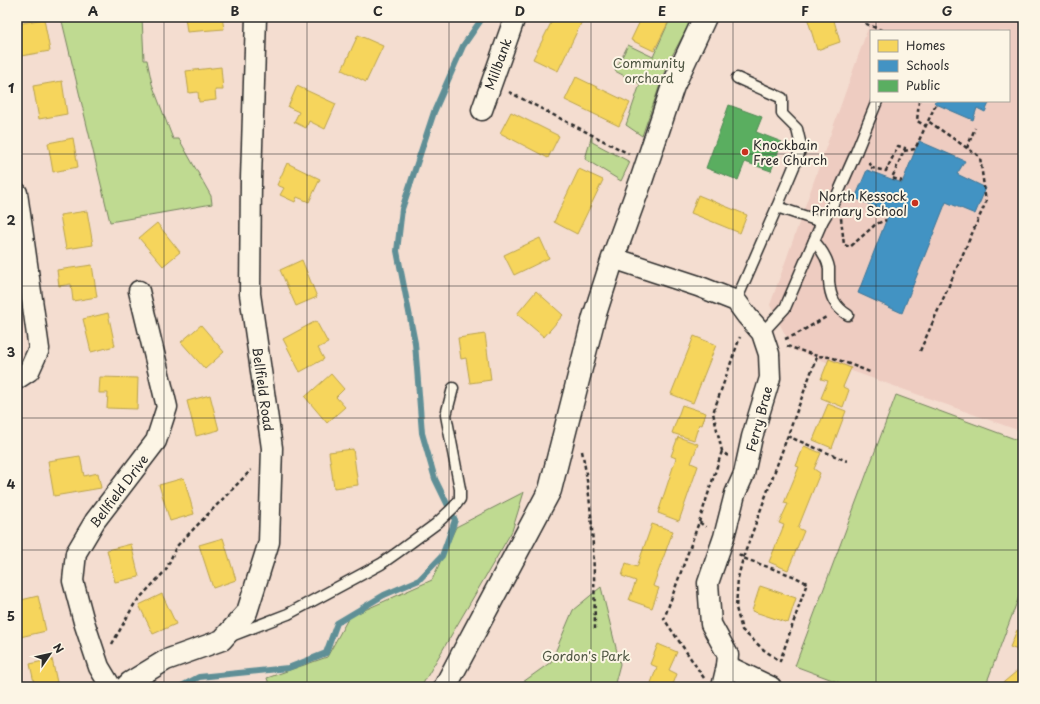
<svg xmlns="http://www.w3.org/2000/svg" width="1040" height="704" viewBox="0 0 1040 704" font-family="'Playpen Sans',sans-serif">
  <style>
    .built { fill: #eeccc1; fill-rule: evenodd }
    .green { fill: #bfda91; stroke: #75825e }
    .homes { fill: #f6d55c; stroke: #b9a24d }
    .schools { fill: #4393c3; stroke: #3c7495 }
    .public { fill: #5aae61; stroke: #4c8751 }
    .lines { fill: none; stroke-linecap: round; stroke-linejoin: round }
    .stream { stroke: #5f8f96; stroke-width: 6 }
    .lane-casing { stroke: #2b2b2b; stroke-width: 13 }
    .street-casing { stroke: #2b2b2b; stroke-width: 23 }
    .secondary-casing { stroke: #2b2b2b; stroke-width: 25 }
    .path { stroke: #2b2b2b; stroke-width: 2.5; stroke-dasharray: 4 3; stroke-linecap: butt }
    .lane { stroke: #fcf5e5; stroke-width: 10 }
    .street { stroke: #fcf5e5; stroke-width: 20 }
    .secondary { stroke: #fcf5e5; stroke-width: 22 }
    .grid { fill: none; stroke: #2b2b2b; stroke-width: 1; stroke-opacity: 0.55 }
    .poi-dot { fill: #c8321e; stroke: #fcf5e5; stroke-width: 1.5 }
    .labels { text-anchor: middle; stroke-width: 4; stroke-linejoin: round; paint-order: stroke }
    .park-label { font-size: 13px; fill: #505744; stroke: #fcf5e5 }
    .street-label { font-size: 13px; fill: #2b2b2b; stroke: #fcf5e5 }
    .poi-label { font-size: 13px; fill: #2b2b2b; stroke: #fcf5e5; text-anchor: start }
    .neatline { fill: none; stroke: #2b2b2b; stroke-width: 1.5 }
    .grid-label { font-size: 13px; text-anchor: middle; font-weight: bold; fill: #2b2b2b }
  </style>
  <rect width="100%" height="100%" fill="#f4ddd0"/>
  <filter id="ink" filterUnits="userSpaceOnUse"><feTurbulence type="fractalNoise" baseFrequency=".025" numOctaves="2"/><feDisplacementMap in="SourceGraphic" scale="8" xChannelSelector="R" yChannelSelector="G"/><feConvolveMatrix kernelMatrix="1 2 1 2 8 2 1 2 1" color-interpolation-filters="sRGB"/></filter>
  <g filter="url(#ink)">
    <!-- built -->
    <path class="built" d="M872,17H1023V432L793,350L770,305ZM871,31H1009V101H871Z"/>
    <!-- green -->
    <g class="green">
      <path d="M61,17H142L144,60H147L152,84L173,139H179L211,196L212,204L110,222Z"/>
      <path d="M671,17H693L667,65L642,136L626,125L640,84L615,71L628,45L653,57Z"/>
      <path d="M592,135V142L630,162L621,181L585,159Z"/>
      <path d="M896,395L1023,442V586L985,687H851L795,666Z"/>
      <path d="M524,492L512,531L421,687H270L267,678L327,657L349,617L432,580L456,527Z"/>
      <path d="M601,587L620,664L614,687H516L551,662L573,610Z"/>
    </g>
    <!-- homes -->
    <g class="homes">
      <path d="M185,17H222L224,29L187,32Z"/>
      <path d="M554,17H584L558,71L533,59Z"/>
      <path d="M642,17H671L654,51L631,40Z"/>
      <path d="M807,17H833L840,42L817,50Z"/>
      <path d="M44,19L50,51L21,56L17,35V24Z"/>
      <path d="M358,35L383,46L366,82L342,70Z"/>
      <path d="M221,67L223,90H215L216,100L199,102L198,92L189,93L186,71Z"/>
      <path d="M576,77L630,103L619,126L565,100Z"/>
      <path d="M62,81L67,114L39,119L33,86Z"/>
      <path d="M297,86L336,104L325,129L309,121L306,128L294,122L299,112L288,107Z"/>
      <path d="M511,112L559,136L548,158L500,133Z"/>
      <path d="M73,138L78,167L53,172L48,143Z"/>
      <path d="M287,163L320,179L309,202L297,197L295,202L280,195L284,188L277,185Z"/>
      <path d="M579,169L603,180L577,234L554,222Z"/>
      <path d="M698,195L747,215L740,233L691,213Z"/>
      <path d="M87,211L93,245L66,249L60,215Z"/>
      <path d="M157,223L180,252L163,266L139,238Z"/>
      <path d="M540,238L549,258L514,275L504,255Z"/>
      <path d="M302,260L317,297L296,306L280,270Z"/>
      <path d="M92,265L97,297L73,301L71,284L59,286L57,270Z"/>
      <path d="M536,291L563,315L544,337L517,314Z"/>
      <path d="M108,313L115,346L91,352L83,319Z"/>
      <path d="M316,321L328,343L318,348L324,359L300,372L283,339Z"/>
      <path d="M201,325L224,352L205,369L181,342Z"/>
      <path d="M485,334L491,380L470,383L466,358L461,359L458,338Z"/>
      <path d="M694,336L716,345L693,403L671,394Z"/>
      <path d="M829,359L851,368L843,387L849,390L843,407L821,398L828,381L821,379Z"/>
      <path d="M331,374L344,389L336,397L345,407L327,423L305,397Z"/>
      <path d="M100,377L138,378L137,409L107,408L108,393H99Z"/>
      <path d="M210,395L219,430L196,436L187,401Z"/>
      <path d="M828,404L846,411L832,448L813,440Z"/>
      <path d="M682,405L706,413L702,425L699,424L694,440L672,433Z"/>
      <path d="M678,437L698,444L691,463L698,466L679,521L658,513L676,458L671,456Z"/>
      <path d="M804,446L821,453L814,469L820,473L798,528L804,531L788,570L769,562L784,525L779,523L788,504L784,503L799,467L796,466Z"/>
      <path d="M353,449L358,485L334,488L329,452Z"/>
      <path d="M80,456L84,476L98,473L101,488L54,496L48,461Z"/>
      <path d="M184,478L194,514L170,521L159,485Z"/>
      <path d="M17,520L21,541L17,542Z"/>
      <path d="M652,524L673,531L653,586L659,588L652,608L629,600L636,581L622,576L626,563L637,567Z"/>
      <path d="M223,538L236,580L213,588L199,545Z"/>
      <path d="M131,544L139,577L115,582L107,550Z"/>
      <path d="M760,586L796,598L788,623L752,611Z"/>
      <path d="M162,594L176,624L153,634L139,605Z"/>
      <path d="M38,596L46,631L20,637L17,623V601Z"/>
      <path d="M1017,630L1023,633V652L1010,647Z"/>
      <path d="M658,644L677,652L669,670L677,674L672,687H660L651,683L657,667L650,664Z"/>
      <path d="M52,659L58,687H35L30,664Z"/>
      <path d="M1023,666V687H998Z"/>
    </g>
    <!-- schools -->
    <g class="schools">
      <path d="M935,101H990L985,112L977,108L973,120L936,104L934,102Z"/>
      <path d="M919,141L965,161L957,174L986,188L975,214L946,202L902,313L858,293L889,213L855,198L867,170L902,183Z"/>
    </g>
    <!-- public -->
    <path class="public" d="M729,105L762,117L756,132L782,142L771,171L745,162L738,180L706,168Z"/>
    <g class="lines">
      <!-- stream -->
      <path class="stream" d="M180,687L199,677L288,668L326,653L337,623L384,595L419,580L442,556L455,520L435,479L422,433L415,343L397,251L402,209L434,112L463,46L483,17"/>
      <defs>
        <g id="lane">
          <path d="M777,207L822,222"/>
          <path d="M814,241C821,249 827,257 829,268C829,272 829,277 829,281C830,297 835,307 848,315"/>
          <path d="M736,301L777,207L798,157L801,146L797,129L782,114V98L737,78"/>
          <path d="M762,333L785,308L822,222L835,200L855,155L877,101"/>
          <path d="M231,636L288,614L381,564L398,552L436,524L454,507L460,499V489L446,415L453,388"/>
        </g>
        <g id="street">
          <path d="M482,110L515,17"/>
          <path d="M17,193L39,349L29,371L17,379"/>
          <path d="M613,258L698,286L736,301L747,316L762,333L769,354L770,378L752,437L744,474L735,494L724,537L708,583L711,624L728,655L727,666L722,687"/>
          <path d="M727,666L771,687"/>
          <path d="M111,687L99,667L84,622L73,581L76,553L95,521L156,441L167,407L139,291"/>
          <path d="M125,687L130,682L166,660L222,640L247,612L269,542L272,448L250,294L251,179L256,17"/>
        </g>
        <path id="secondary" d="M445,687L550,490L594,317L613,258L641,181L673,86L705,17"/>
      </defs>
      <!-- lane casing -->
      <use href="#lane" class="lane-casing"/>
      <!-- street casing -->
      <use href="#street" class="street-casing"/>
      <!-- secondary casing -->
      <use href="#secondary" class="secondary-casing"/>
      <!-- path -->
      <g class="path">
        <path d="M869,17L866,24L884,31"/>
        <path d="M509,92L629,154"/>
        <path d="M919,101L917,121L926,126"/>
        <path d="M967,148L975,128"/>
        <path d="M904,151L915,149L936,104"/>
        <path d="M868,163L873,166L872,168L886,171L898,146L905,148L892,178L902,181"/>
        <path d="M841,218L844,245L850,247L876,224L886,220"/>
        <path d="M785,339L795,335L828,316"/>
        <path d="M787,346L817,356"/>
        <path d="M920,351L986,202L980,157L928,121"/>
        <path d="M787,436L847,461"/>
        <path d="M582,451C594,510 594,570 595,629"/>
        <path d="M728,456L722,451L713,413L740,337"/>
        <path d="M699,522L722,451"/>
        <path d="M739,554L743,558L793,576L807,583L780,661L764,650L742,630L736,608L738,578L743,558L817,356L831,357L870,372"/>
        <path d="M112,644L135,603L166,570L176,547L251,470"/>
        <path d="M704,678L664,619L699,522L706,527"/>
      </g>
      <!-- lane -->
      <use href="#lane" class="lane"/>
      <!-- street -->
      <use href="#street" class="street"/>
      <!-- secondary -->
      <use href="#secondary" class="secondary"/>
    </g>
  </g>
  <!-- grid -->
  <path class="grid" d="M164,17V687M307,17V687M449,17V687M591,17V687M733,17V687M876,17V31M876,101V687M17,154H1023M17,286H1023M17,418H1023M17,550H1023"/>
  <!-- markers -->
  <g class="poi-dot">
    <circle cx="745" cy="152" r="4"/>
    <circle cx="915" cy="203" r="4"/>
  </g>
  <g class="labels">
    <!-- park labels -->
    <g class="park-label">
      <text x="649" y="68">Community<tspan x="649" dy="15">orchard</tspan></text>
      <text x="586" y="661">Gordon's Park</text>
    </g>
    <!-- street labels -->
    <g class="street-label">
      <text transform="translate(498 64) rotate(-70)" y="5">Millbank</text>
      <text transform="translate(263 389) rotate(82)" y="5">Bellfield Road</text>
      <text transform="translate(759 419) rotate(-75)" y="5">Ferry Brae</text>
      <text transform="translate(119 491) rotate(-53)" y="5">Bellfield Drive</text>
    </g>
    <!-- poi labels -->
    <g class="poi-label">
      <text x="753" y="150">Knockbain<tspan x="753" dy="15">Free Church</tspan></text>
      <text x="907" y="201" text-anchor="end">North Kessock<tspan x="907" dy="15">Primary School</tspan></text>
    </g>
  </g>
  <!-- margin -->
  <rect width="1040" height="704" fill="none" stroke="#fcf5e5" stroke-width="44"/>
  <!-- legend -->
  <rect x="870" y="30" width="140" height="72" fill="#fcf5e5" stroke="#a8a49b"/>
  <rect x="878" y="40" width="20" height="12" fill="#f6d55c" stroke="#a8a49b"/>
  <text x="906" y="50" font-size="12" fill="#2b2b2b">Homes</text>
  <rect x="878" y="60" width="20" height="12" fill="#4393c3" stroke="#a8a49b"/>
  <text x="906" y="70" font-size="12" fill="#2b2b2b">Schools</text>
  <rect x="878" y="80" width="20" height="12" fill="#5aae61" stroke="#a8a49b"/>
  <text x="906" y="90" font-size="12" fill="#2b2b2b">Public</text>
  <!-- north arrow -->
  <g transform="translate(50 654) rotate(56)" stroke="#fcf5e5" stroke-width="3" paint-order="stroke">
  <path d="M0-3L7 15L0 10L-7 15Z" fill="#2b2b2b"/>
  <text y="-6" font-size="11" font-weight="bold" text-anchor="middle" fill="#2b2b2b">N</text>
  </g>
  <rect x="22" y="22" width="996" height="660" class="neatline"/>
  <g class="grid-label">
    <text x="93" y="16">A</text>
    <text x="235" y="16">B</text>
    <text x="378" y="16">C</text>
    <text x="520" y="16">D</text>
    <text x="662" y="16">E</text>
    <text x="805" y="16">F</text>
    <text x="947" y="16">G</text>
    <text x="11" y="93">1</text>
    <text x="11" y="225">2</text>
    <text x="11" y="357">3</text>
    <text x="11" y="489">4</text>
    <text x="11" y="621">5</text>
  </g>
</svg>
